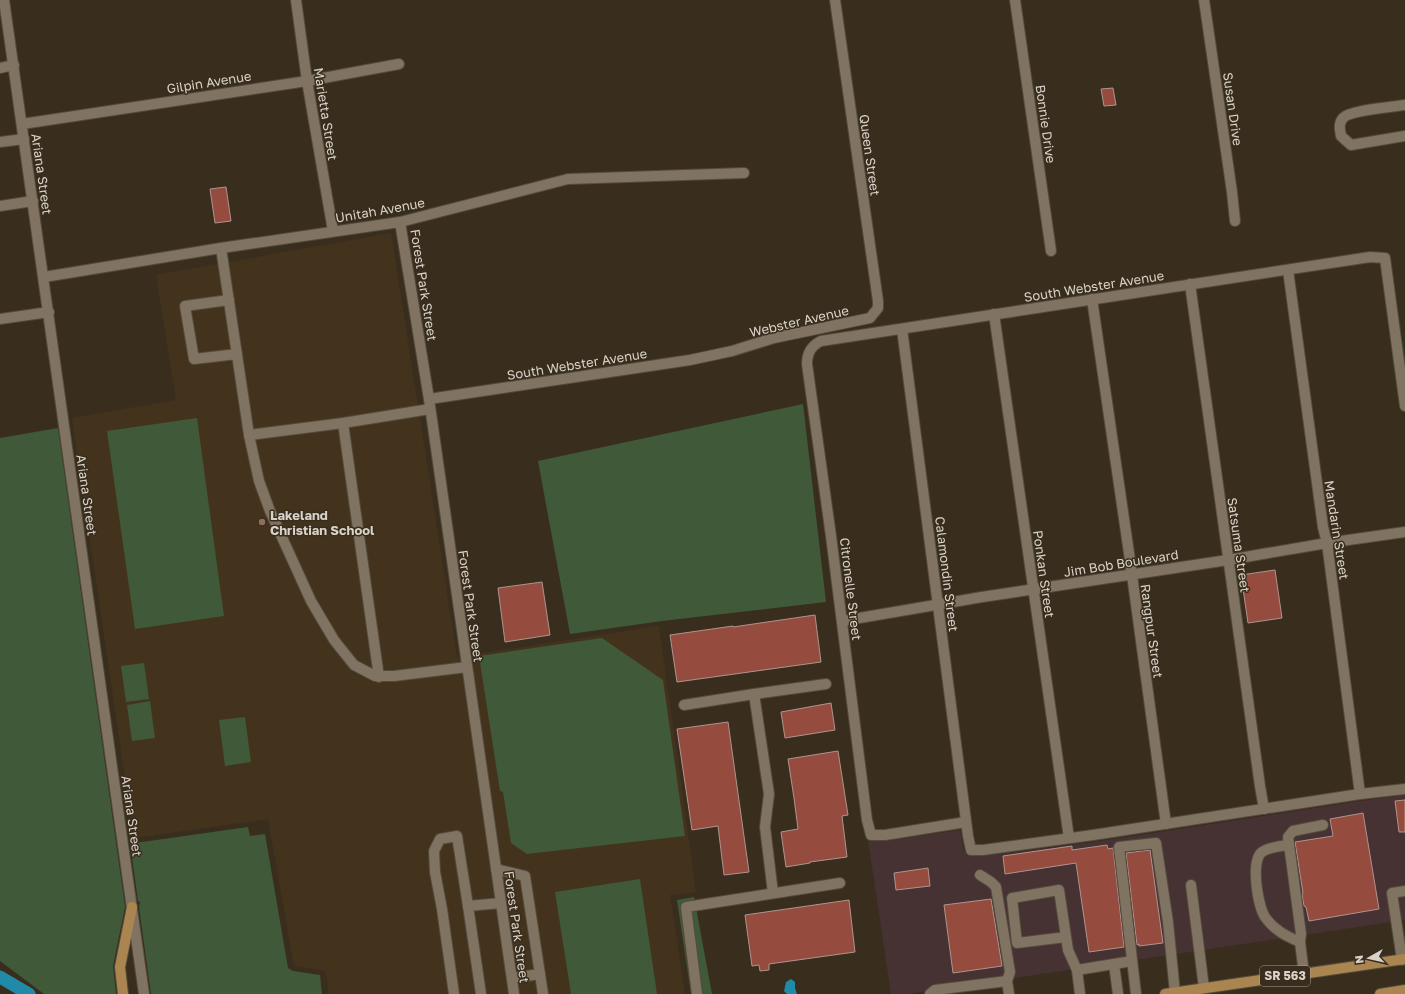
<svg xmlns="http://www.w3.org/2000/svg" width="1405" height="994" viewBox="0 0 1405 994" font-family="'Golos Text',sans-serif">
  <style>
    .commercial { fill: #463133 }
    .built { fill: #43331d }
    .green { fill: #405938 }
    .water { fill: #1f8ba8 }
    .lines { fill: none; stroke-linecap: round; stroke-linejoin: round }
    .canal { stroke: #1f8ba8; stroke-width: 13 }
    .building { fill: #954c3e; stroke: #ae948f }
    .minor-casing { stroke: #544b3c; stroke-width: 12 }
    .major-casing { stroke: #544b3c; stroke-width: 12 }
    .minor { stroke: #807361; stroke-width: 10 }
    .major { stroke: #ab8550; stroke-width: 10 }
    .education-dot { fill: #8d6e63; stroke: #392e1e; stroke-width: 1.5 }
    .labels { text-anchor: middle; stroke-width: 3; stroke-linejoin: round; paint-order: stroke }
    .shield { fill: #392e1e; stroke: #aaa195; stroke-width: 1 }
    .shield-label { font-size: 12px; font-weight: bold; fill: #dad2c8 }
    .street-label { font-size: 13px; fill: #dad2c8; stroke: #392e1e }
    .poi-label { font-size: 13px; font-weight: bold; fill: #dad2c8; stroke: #392e1e; text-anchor: start }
  </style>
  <rect width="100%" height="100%" fill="#392e1e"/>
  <!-- commercial -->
  <path class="commercial" d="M1405,795V920L907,994H891L868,840L871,841H886L960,830L964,851L971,856H984L1094,842L1361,801Z"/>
  <!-- built -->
  <path class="built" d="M391,233L457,657L659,626L696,892L670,895L685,994H329L326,971L294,966L268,819L134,838L72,418L176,400L156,275Z"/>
  <!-- green -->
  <g class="green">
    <path d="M803,404L826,602L662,621L570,634L538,461Z"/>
    <path d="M197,418L224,616L135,629L107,431Z"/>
    <path d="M58,428L125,907L113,966L116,994H44L0,961V438Z"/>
    <path d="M602,638L663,680L685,836L527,854L511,843L503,792L500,791L479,656Z"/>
    <path d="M144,663L149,699L126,702L121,666Z"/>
    <path d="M150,701L155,738L132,741L127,705Z"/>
    <path d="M245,717L251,762L225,766L219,720Z"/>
    <path d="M248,827L250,836L265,834L288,968L293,971L320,975L322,994H151L139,907L140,902L138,901L130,842L135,843Z"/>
    <path d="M640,879L657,994H571L555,892Z"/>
    <path d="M694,897L712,994H691L677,900Z"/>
  </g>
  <!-- water -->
  <path class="water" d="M791,979L795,982V988L797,994H787L784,991L786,982Z"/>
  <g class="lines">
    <!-- canal -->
    <path class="canal" d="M0,977L29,994"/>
  </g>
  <!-- building -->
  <g class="building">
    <path d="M1113,88L1116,105L1104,106L1101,89Z"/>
    <path d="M226,187L231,221L215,223L210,189Z"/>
    <path d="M1275,570L1282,618L1248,623L1241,575Z"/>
    <path d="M542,582L550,635L505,642L498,588Z"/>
    <path d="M815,615L821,662L677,682L670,635L733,626V627Z"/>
    <path d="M831,703L835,730L785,738L781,712Z"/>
    <path d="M728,722L749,872L724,875L718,826L692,830L677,729Z"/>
    <path d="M838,751L848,815L842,816L847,857L810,862V863L786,867L781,832L798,829L794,798L788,759Z"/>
    <path d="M1405,800V832H1399L1395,801Z"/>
    <path d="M1363,813L1379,909L1309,921L1306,907L1304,906L1302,894L1303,893L1295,842L1333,836L1330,819Z"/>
    <path d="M1107,845L1108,849L1113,848L1124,947L1089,952L1076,863L1005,874L1003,856L1072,846V850Z"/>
    <path d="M1150,850L1163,943L1139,946V944L1137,945L1126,853Z"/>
    <path d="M928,868L930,886L896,890L894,873Z"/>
    <path d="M991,899L1002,966L953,973L944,905Z"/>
    <path d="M849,900L855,952L769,964V970L760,971L759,965L752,966L745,915Z"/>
  </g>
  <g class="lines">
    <defs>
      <g id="minor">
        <path d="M4,0L144,994"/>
        <path d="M296,0L307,81L333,231"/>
        <path d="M1015,0L1051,251"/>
        <path d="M1204,0L1232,192L1235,221"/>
        <path d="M0,68L14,65"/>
        <path d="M1405,105C1393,107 1350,110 1343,118C1338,124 1340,130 1341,136L1351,145L1405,136"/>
        <path d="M22,124L307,81L399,64"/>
        <path d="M0,142L24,139"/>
        <path d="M0,206L33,201"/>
        <path d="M400,222L429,399L514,994"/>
        <path d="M221,248L249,435L259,481L270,511L311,601L334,640L354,665L375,676H394L467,667"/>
        <path d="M1288,270L1323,527L1327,543L1360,794"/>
        <path d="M44,277L221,248L400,222L568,179L744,173"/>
        <path d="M1190,284L1260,786L1264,809"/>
        <path d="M1092,299L1129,553L1166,824"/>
        <path d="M229,300L185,306L194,359L237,354"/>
        <path d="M994,314L1069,838"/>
        <path d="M0,319L49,312"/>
        <path d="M902,329L968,836L971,850H983L1093,835L1360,794L1405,789"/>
        <path d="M429,399L690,360L732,351L774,338L870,318L878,308V301L835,0"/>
        <path d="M343,423L379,677"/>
        <path d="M249,435L343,423L430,409"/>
        <path d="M842,621L982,597L1228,560L1327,543L1405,532"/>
        <path d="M754,694L826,684"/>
        <path d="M684,705L754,694L769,794L765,827L773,893"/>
        <path d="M966,822L885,835H871L867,820L831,536L807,364C807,353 811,346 821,341L1370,257L1385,258L1405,406"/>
        <path d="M1288,845C1280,846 1269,847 1262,852C1250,861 1258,906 1265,917C1274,930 1286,936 1300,942"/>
        <path d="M496,869L525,876L543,994"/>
        <path d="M980,875L991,882L996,887L1010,972L1007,981L1009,994"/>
        <path d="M1191,885L1204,988"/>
        <path d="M1066,937L1017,943L1012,898L1059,890L1068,950L1077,970L1080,994"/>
        <path d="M1402,960L1392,893L1405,891"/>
        <path d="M1114,964L1118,994"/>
        <path d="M1077,970L1132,961"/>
        <path d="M1304,974L1300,942L1301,934L1288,837L1293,831L1323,825"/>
        <path d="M512,978L540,974"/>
        <path d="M454,994L442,909L435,872L434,851L440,839L457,836L468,906"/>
        <path d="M481,994L468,906L501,903"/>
        <path d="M697,994L686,907L840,883"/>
        <path d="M930,994L935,990L1007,981"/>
        <path d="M1136,994L1119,847L1156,843L1168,922L1175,993"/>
      </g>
      <g id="major">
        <path d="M123,994L120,967L132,907"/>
        <path d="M1165,994L1405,959"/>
        <path d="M1380,994L1405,990"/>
      </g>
    </defs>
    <!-- minor casing -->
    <use href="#minor" class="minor-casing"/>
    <!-- major casing -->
    <use href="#major" class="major-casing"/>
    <!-- minor -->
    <use href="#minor" class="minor"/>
    <!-- major -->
    <use href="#major" class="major"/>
  </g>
  <!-- markers -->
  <circle class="education-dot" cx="262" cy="522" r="4"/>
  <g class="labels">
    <!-- shield labels -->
    <rect class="shield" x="1260" y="966" width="50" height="20" rx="3"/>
    <g class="shield-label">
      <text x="1285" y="980">SR 563</text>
    </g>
    <!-- street labels -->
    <g class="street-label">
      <text transform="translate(209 82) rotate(-9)" y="5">Gilpin Avenue</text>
      <text transform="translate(1233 109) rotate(82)" y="5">Susan Drive</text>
      <text transform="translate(326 114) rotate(81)" y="5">Marietta Street</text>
      <text transform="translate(1046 124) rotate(82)" y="5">Bonnie Drive</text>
      <text transform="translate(870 155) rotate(82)" y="5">Queen Street</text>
      <text transform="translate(42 174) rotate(82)" y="5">Ariana Street</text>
      <text transform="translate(380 210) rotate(-10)" y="5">Unitah Avenue</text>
      <text transform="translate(424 285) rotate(81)" y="5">Forest Park Street</text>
      <text transform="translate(1094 286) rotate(-9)" y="5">South Webster Avenue</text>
      <text transform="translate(799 321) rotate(-13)" y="5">Webster Avenue</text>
      <text transform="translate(577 364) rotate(-9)" y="5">South Webster Avenue</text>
      <text transform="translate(87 495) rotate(82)" y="5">Ariana Street</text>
      <text transform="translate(1337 530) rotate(81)" y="5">Mandarin Street</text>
      <text transform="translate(1239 545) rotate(82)" y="5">Satsuma Street</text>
      <text transform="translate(1121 563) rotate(-9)" y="5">Jim Bob Boulevard</text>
      <text transform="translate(947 574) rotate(83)" y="5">Calamondin Street</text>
      <text transform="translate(1044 574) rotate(82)" y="5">Ponkan Street</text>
      <text transform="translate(851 589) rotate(83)" y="5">Citronelle Street</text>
      <text transform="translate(471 606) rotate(82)" y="5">Forest Park Street</text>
      <text transform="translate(1152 631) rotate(82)" y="5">Rangpur Street</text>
      <text transform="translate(132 816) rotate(82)" y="5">Ariana Street</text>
      <text transform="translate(517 927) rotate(82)" y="5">Forest Park Street</text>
    </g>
    <!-- poi labels -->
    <g class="poi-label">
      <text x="270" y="520">Lakeland<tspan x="270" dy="15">Christian School</tspan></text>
    </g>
  </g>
  <!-- north arrow -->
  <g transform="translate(1369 958) rotate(262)" stroke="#392e1e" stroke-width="3" paint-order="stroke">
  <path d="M0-3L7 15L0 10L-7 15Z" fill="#dad2c8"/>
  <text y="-6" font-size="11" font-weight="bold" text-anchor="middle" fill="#dad2c8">N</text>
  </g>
</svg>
